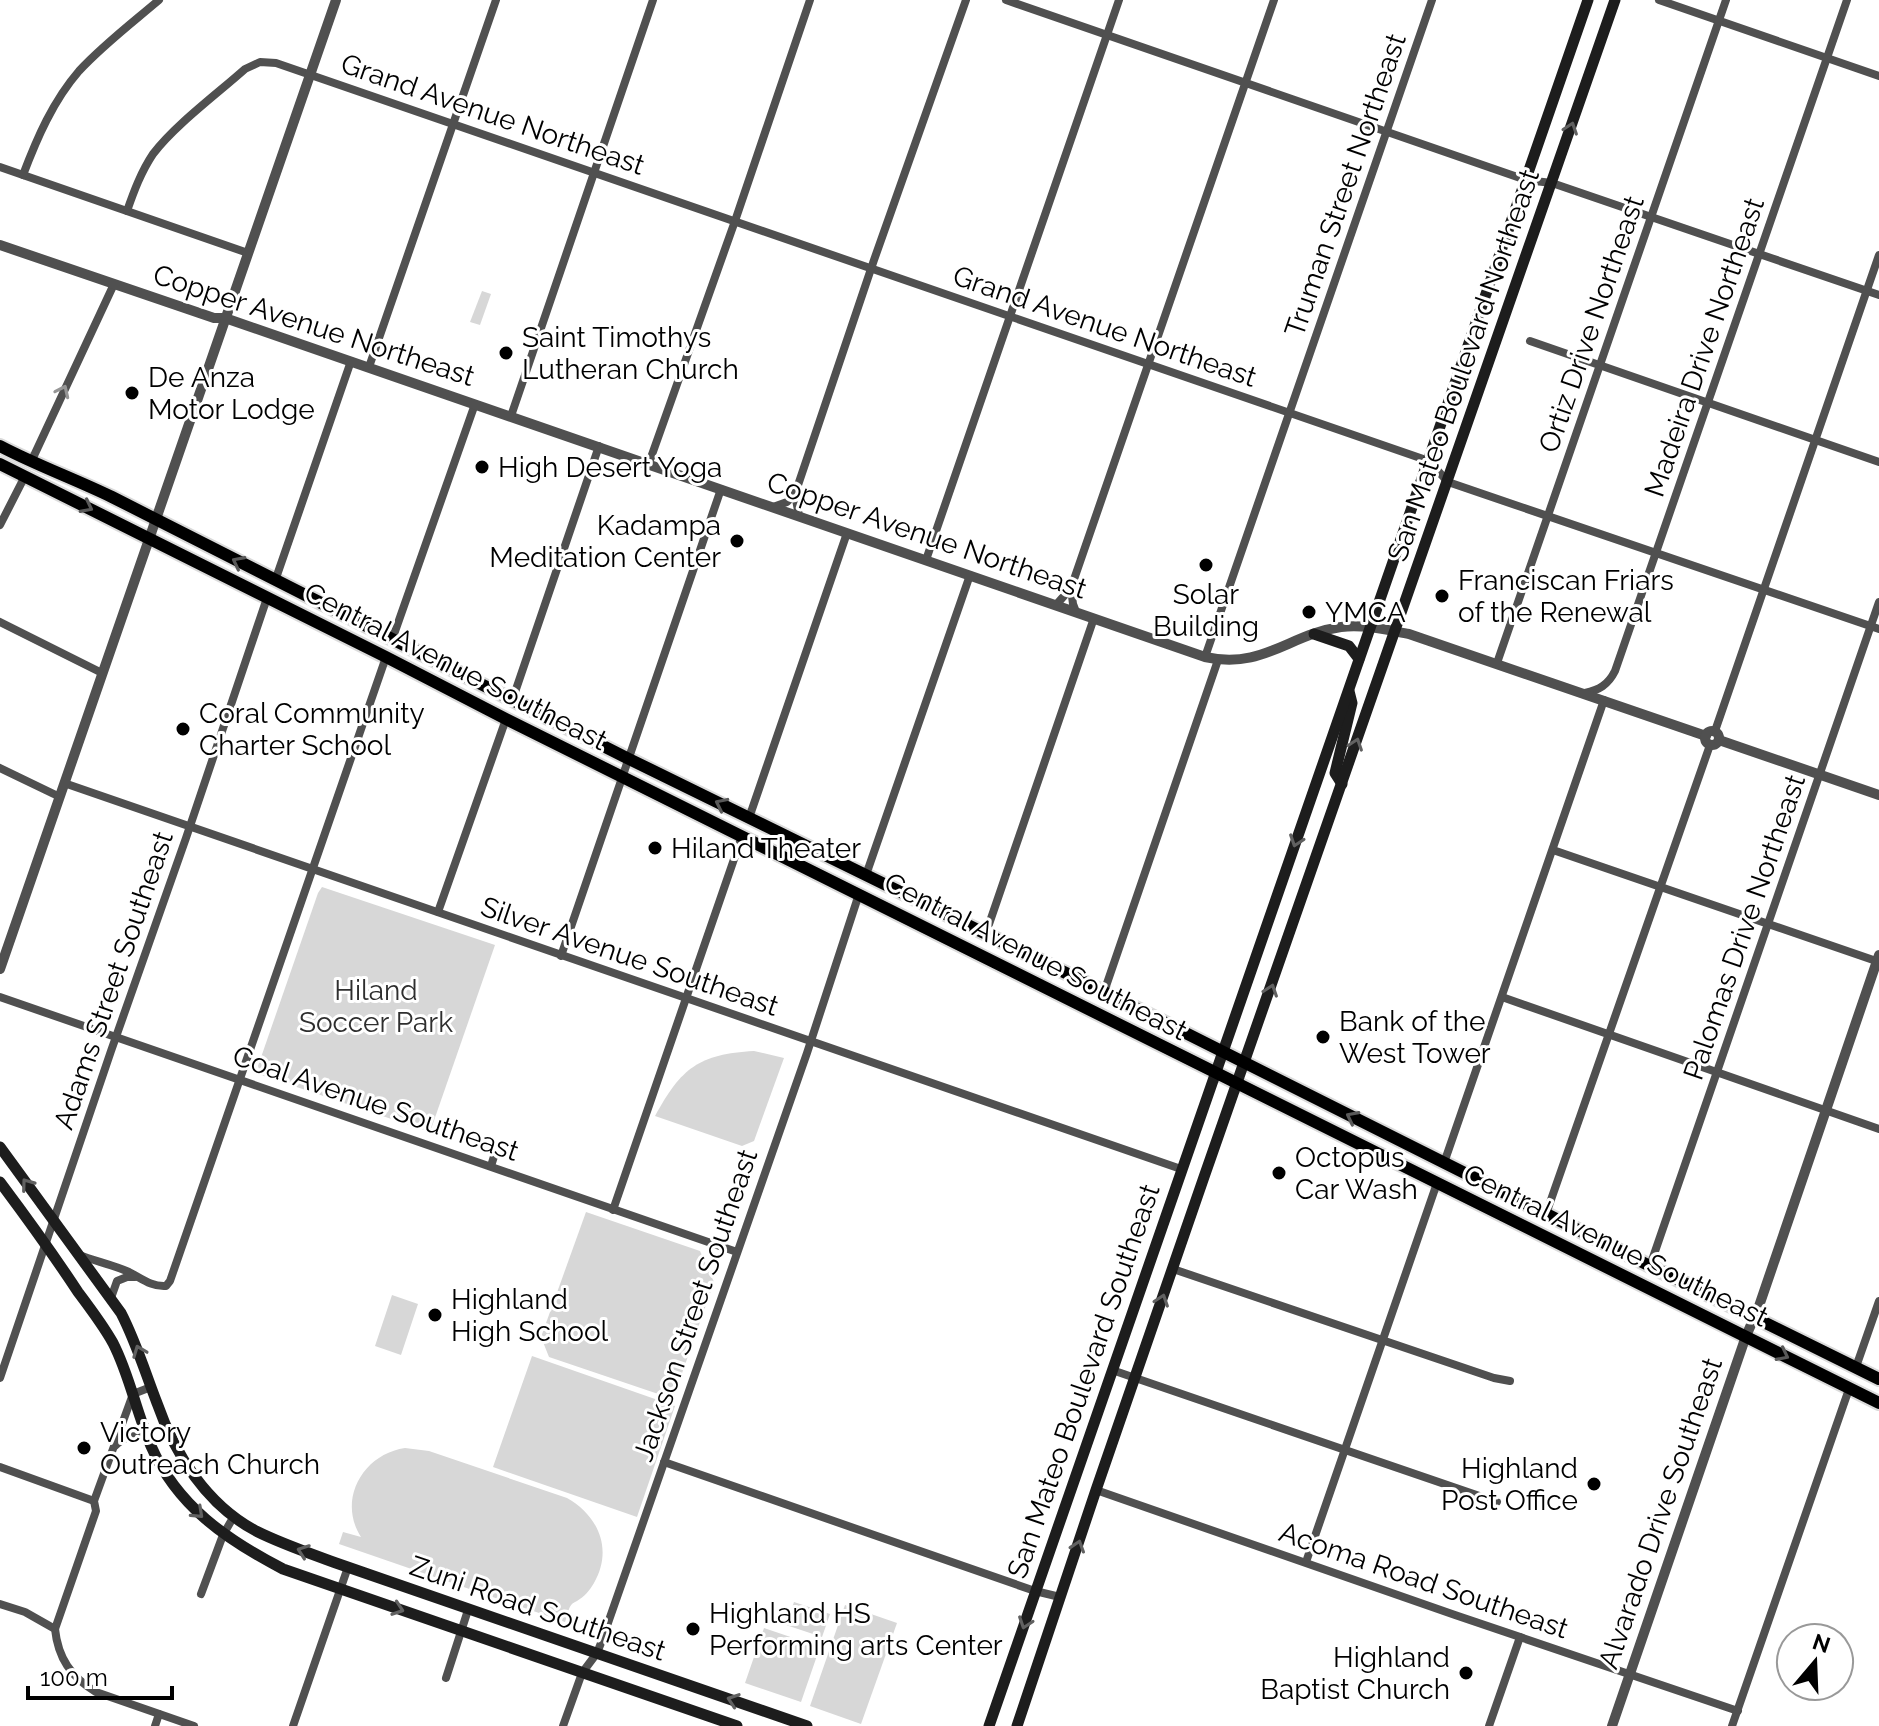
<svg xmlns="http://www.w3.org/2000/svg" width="1879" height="1726" viewBox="0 0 1879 1726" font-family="Raleway,sans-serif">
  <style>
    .green { fill: #d7d7d7 }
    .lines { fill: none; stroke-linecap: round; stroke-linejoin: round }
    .primary-casing { stroke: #dbdbdb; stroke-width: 16 }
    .minor { stroke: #505050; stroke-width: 8 }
    .tertiary { stroke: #505050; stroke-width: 10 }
    .secondary { stroke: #1d1d1d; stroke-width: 11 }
    .primary { stroke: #000; stroke-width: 12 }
    .oneway { stroke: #616161 }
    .oneway2 { stroke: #969696 }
    .oneway3 { stroke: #595959 }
    .poi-dot { fill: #000; stroke: #fff; stroke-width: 3 }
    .labels { text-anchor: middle; stroke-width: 6; stroke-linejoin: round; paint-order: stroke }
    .street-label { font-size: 28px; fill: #000; stroke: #fff }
    .poi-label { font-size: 28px; fill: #000; stroke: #fff; text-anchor: start }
    .park-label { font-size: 28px; fill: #2e2e2e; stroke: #fff }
  </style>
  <rect width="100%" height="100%" fill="#fff"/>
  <!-- green -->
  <g class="green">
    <path d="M482,291L491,294L480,325L470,322Z"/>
    <path d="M322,887L495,945L430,1132L261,1075L258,1066L318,893Z"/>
    <path d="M754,1051L784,1058L754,1141L742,1146L655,1116C681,1068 699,1054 754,1051Z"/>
    <path d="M586,1212L700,1251L714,1282L673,1399L549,1357L541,1337Z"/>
    <path d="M392,1295L418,1304L401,1355L375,1346Z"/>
    <path d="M532,1356L675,1406L637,1517L493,1467Z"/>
    <path d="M405,1448L429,1451L567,1498C599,1516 613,1550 594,1583C590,1590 584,1597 577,1601C575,1602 573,1603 572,1604C568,1608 567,1617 565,1622L339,1544L343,1532L361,1537C337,1500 363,1454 405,1448Z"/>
    <path d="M794,1602L830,1614L822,1637L786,1625Z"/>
    <path d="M845,1605L897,1623L861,1724L810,1706Z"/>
    <path d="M764,1628L820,1647L801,1702L745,1683Z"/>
  </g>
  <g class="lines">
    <defs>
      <g id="primary">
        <path d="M0,446C36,465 75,479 112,497L629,759L1074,977L1650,1266L1879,1379"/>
        <path d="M0,464L386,657L506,719L1879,1403"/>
      </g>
    </defs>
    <!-- primary casing -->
    <use href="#primary" class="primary-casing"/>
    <!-- minor -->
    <g class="minor">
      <path d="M1006,0L1526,180L1552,183L1879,295"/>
      <path d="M1659,0L1879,76"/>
      <path d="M0,167L248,253"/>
      <path d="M23,175C37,138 53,101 79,71C103,45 132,23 159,0"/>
      <path d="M127,211C134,191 141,172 153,154C175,125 217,94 245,69L260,62L276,63L1429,461L1448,482L1879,629"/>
      <path d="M1530,341L1879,462"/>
      <path d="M369,367L496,0"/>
      <path d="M511,416L653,0"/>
      <path d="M31,462L114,284"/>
      <path d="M649,463L735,221L810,0"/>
      <path d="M773,507L787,502L795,494"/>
      <path d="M799,516L795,494L874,260L966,0"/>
      <path d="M0,525L25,476"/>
      <path d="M926,560L1119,0"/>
      <path d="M275,581L351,361"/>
      <path d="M1071,588L1073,604L1076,612"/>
      <path d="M1056,605L1071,588L1274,0"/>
      <path d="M0,622L102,673"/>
      <path d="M392,640L475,404"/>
      <path d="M1205,657L1432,0"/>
      <path d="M1497,663L1726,0"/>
      <path d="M1585,693C1599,690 1608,685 1615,671L1847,0"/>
      <path d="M512,701L599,446"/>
      <path d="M1715,731L1879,255"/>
      <path d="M0,768L60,797"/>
      <path d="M64,783L1181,1169"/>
      <path d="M749,818L847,533"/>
      <path d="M1553,850L1879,962"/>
      <path d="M866,875L970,575"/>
      <path d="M438,912L506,719"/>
      <path d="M986,933L1094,618"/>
      <path d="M561,956L721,489"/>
      <path d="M1104,992L1218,660"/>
      <path d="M0,997L737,1252"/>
      <path d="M1502,997L1879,1129"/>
      <path d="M1444,1163L1604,700"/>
      <path d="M491,1166L496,1150"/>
      <path d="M613,1210L742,836"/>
      <path d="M1546,1214L1710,745"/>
      <path d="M79,1255C95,1261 113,1265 129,1272C141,1278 151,1287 166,1286L170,1281L386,657"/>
      <path d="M1650,1266L1879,602"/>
      <path d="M1173,1269L1494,1378L1510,1381"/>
      <path d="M111,1298L117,1281L127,1277H135"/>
      <path d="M1856,1367L1879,1301"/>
      <path d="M1112,1370L1497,1502"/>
      <path d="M0,1378L111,1051L186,838L267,598"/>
      <path d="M115,1446C126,1435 133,1434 148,1439"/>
      <path d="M664,1462L1035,1591L1060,1597"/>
      <path d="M0,1467L94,1501"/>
      <path d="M1096,1490L1455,1615L1738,1711"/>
      <path d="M1306,1562L1437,1183"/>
      <path d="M201,1594L223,1535L234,1516"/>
      <path d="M0,1604L25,1612L55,1629C58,1658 71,1677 96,1692L194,1726"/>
      <path d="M55,1629L96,1511L94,1501L133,1394L151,1387"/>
      <path d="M446,1678L468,1610"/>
      <path d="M155,1726L159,1714"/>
      <path d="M293,1726L348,1567"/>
      <path d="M563,1726L582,1673L597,1653L601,1643L807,1053L859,894"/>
      <path d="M1489,1726L1520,1637"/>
      <path d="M1732,1726L1849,1389"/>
    </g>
    <!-- tertiary -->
    <g class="tertiary">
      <path d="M0,245L214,318H225L1205,657C1263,670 1289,634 1341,627C1364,624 1387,630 1409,634L1706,736"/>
      <circle cx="1712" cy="738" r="7"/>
      <path d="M1719,740L1879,795"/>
      <path d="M0,969L336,0"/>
      <path d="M1612,1726L1746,1336L1758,1309L1879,955"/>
    </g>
    <!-- secondary -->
    <g class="secondary">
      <path d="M1314,634L1349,646L1359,659"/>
      <path d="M1342,784L1335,773L1352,703L1349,691"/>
      <path d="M0,1147L121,1313C136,1342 145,1372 157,1403C175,1455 207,1505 256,1531C282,1544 309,1553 336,1563L807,1726"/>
      <path d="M0,1182C27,1218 53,1254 78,1292C90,1308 103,1325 113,1343C130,1376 136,1412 151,1446C177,1506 227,1540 283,1569L737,1726"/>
      <path d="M989,1726L1588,0"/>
      <path d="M1017,1726L1096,1490L1204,1177L1615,0"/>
    </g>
    <!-- primary -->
    <use href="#primary" class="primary"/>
  </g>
  <!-- one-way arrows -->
  <defs><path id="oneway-chevron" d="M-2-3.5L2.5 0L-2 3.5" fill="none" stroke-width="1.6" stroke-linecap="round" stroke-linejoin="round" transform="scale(2)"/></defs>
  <g class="oneway">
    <use href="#oneway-chevron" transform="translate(1571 128) rotate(-71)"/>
    <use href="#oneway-chevron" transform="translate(1356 744) rotate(-71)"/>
    <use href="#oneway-chevron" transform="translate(1296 841) rotate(109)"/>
    <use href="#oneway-chevron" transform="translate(1271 990) rotate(-71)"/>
    <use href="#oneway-chevron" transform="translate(27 1184) rotate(-126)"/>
    <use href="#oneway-chevron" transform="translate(1162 1300) rotate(-71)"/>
    <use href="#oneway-chevron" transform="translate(139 1351) rotate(-111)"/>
    <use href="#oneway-chevron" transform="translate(198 1513) rotate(43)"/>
    <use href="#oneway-chevron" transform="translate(1078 1546) rotate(-72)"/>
    <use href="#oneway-chevron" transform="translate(303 1551) rotate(-160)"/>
    <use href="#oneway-chevron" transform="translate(398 1609) rotate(19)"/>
    <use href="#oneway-chevron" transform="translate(1025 1623) rotate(109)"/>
    <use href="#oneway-chevron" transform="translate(733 1700) rotate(-161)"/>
  </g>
  <use class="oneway2" href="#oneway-chevron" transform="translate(63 391) rotate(-65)"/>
  <g class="oneway3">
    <use href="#oneway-chevron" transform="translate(87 507) rotate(27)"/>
    <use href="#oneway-chevron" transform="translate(238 562) rotate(-153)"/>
    <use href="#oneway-chevron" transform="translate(721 804) rotate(-154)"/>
    <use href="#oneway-chevron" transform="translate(1352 1117) rotate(-153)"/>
    <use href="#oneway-chevron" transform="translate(1783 1355) rotate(27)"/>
  </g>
  <!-- markers -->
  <g class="poi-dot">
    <circle cx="506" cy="353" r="8"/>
    <circle cx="132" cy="393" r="8"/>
    <circle cx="482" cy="467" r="8"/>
    <circle cx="737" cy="541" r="8"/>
    <circle cx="1206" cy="565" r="8"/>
    <circle cx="1442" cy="596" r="8"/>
    <circle cx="1309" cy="612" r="8"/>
    <circle cx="183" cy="729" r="8"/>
    <circle cx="655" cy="848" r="8"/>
    <circle cx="1323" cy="1037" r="8"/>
    <circle cx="1279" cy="1173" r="8"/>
    <circle cx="435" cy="1315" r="8"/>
    <circle cx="84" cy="1448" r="8"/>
    <circle cx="1594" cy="1484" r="8"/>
    <circle cx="693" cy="1629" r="8"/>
    <circle cx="1466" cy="1673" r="8"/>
  </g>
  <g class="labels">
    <!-- street labels -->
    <g class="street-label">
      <text transform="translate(493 114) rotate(19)" y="10">Grand Avenue Northeast</text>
      <text transform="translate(1345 185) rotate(-71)" y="10">Truman Street Northeast</text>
      <text transform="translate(1591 324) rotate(-71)" y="10">Ortiz Drive Northeast</text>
      <text transform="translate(314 325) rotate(18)" y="10">Copper Avenue Northeast</text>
      <text transform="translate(1105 326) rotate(19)" y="10">Grand Avenue Northeast</text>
      <text transform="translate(1704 347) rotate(-71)" y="10">Madeira Drive Northeast</text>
      <text transform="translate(1463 365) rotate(-71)" y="10">San Mateo Boulevard Northeast</text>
      <text transform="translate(927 535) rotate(19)" y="10">Copper Avenue Northeast</text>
      <text transform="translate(456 666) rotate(27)" y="10">Central Avenue Southeast</text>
      <text transform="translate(1744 927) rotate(-71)" y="10">Palomas Drive Northeast</text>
      <text transform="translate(630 956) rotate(19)" y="10">Silver Avenue Southeast</text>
      <text transform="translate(1036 956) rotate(27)" y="10">Central Avenue Southeast</text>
      <text transform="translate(113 980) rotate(-71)" y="10">Adams Street Southeast</text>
      <text transform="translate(376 1103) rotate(19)" y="10">Coal Avenue Southeast</text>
      <text transform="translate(1616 1245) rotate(26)" y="10">Central Avenue Southeast</text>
      <text transform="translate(695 1305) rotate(-71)" y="10">Jackson Street Southeast</text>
      <text transform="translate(1083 1381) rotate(-71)" y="10">San Mateo Boulevard Southeast</text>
      <text transform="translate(1660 1513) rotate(-71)" y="10">Alvarado Drive Southeast</text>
      <text transform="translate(1424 1580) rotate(19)" y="10">Acoma Road Southeast</text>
      <text transform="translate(538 1608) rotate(19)" y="10">Zuni Road Southeast</text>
    </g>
    <!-- poi labels -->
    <g class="poi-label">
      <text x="522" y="347">Saint Timothys<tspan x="522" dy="32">Lutheran Church</tspan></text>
      <text x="148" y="387">De Anza<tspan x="148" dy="32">Motor Lodge</tspan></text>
      <text x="498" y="477">High Desert Yoga</text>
      <text x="721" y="535" text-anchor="end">Kadampa<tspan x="721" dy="32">Meditation Center</tspan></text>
      <text x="1458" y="590">Franciscan Friars<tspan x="1458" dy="32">of the Renewal</tspan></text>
      <text x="1206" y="604" text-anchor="middle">Solar<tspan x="1206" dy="32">Building</tspan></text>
      <text x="1325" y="622">YMCA</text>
      <text x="199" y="723">Coral Community<tspan x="199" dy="32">Charter School</tspan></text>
      <text x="671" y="858">Hiland Theater</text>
      <text x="1339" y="1031">Bank of the<tspan x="1339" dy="32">West Tower</tspan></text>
      <text x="1295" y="1167">Octopus<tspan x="1295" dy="32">Car Wash</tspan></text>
      <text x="451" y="1309">Highland<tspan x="451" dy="32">High School</tspan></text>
      <text x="100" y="1442">Victory<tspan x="100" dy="32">Outreach Church</tspan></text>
      <text x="1578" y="1478" text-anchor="end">Highland<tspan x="1578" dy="32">Post Office</tspan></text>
      <text x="709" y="1623">Highland HS<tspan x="709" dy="32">Performing arts Center</tspan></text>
      <text x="1450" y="1667" text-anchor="end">Highland<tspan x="1450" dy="32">Baptist Church</tspan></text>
    </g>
    <!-- park labels -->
    <g class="park-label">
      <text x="376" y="1000">Hiland<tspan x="376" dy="32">Soccer Park</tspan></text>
    </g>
  </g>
  <!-- north arrow -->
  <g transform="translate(1815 1662) rotate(19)"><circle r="38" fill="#ffffff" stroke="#999999" stroke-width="2"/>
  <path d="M0-6L14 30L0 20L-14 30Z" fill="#000000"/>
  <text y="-12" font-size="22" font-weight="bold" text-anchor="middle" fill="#000000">N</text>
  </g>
  <!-- scale -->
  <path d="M28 1686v12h144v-12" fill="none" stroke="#000000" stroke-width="4"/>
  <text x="40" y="1686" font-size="24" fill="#000000" stroke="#ffffff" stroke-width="6" paint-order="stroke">100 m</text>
</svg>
